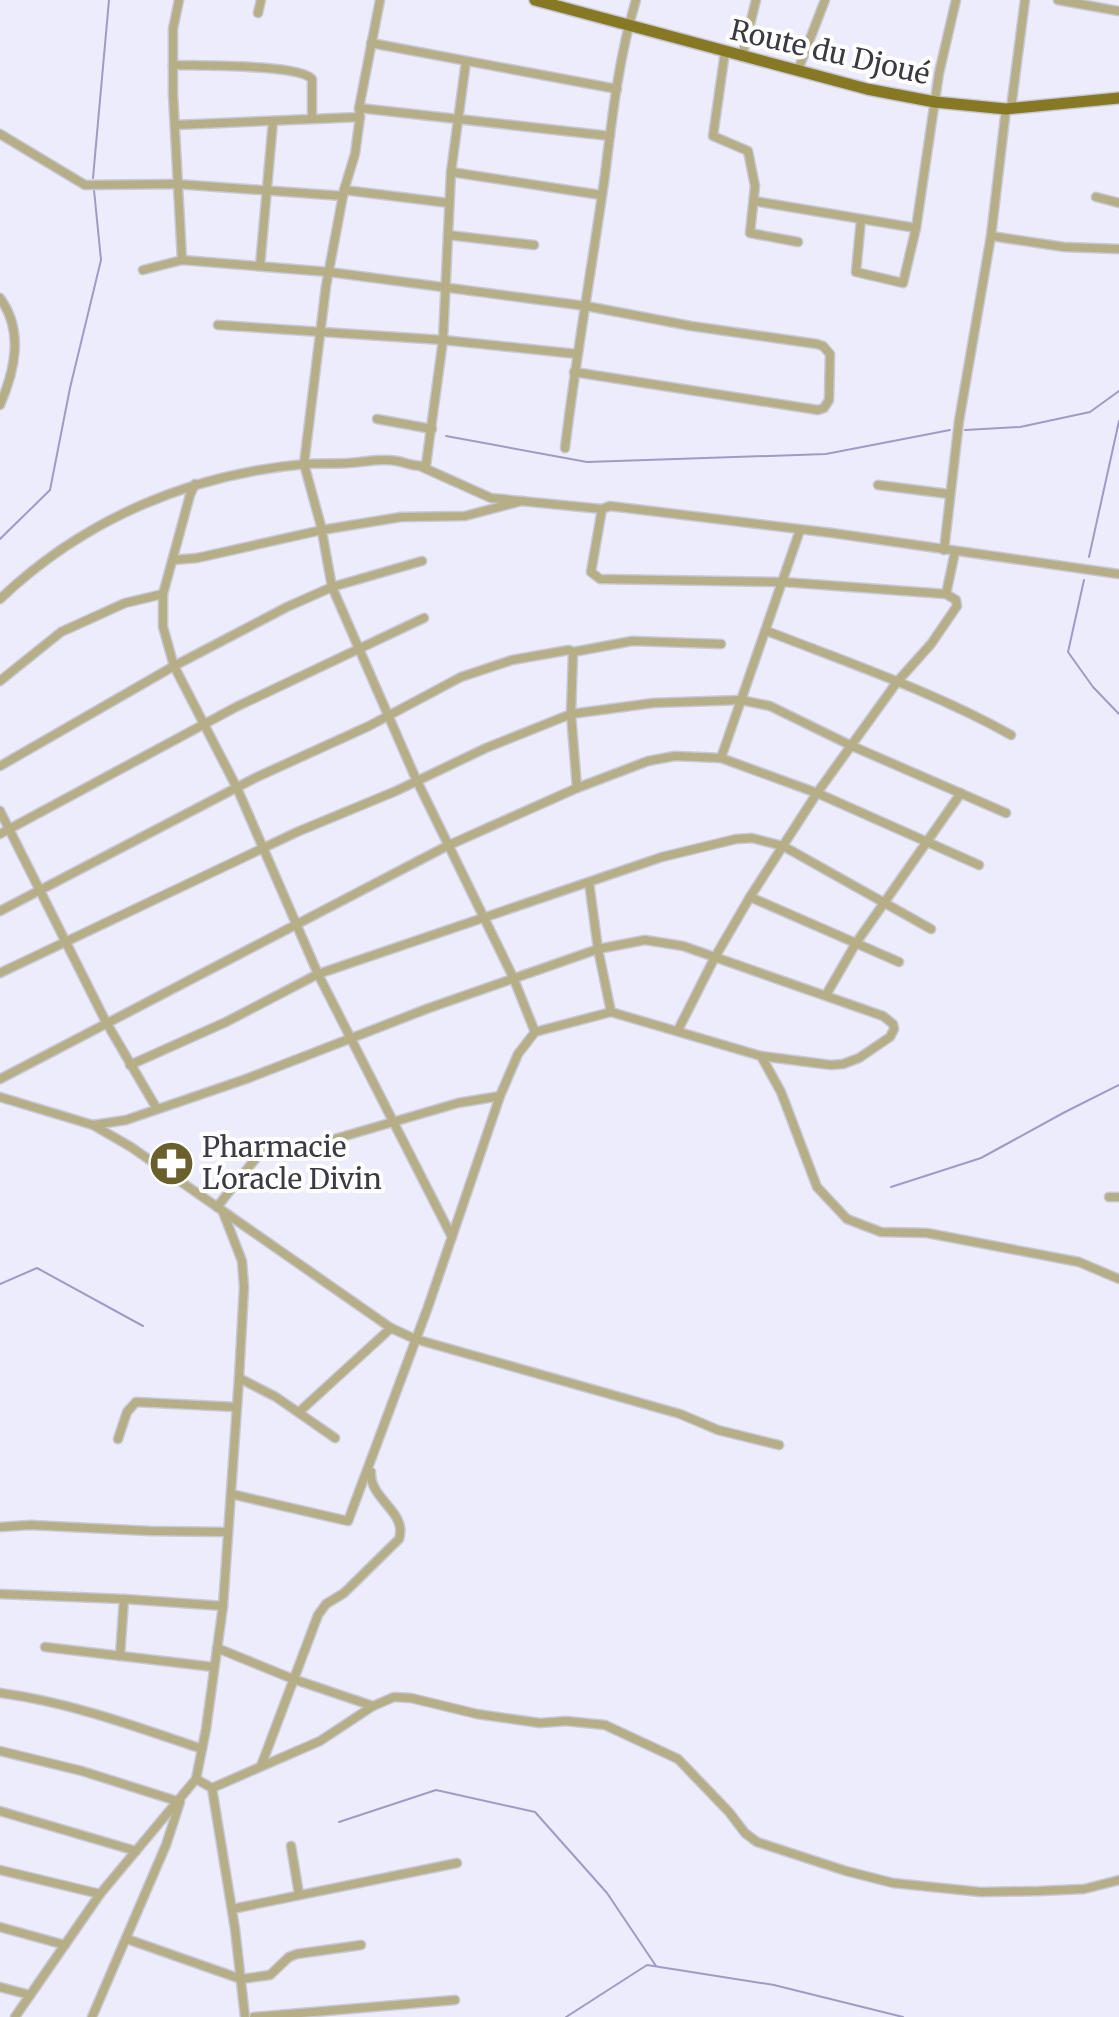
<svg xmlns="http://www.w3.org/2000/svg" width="1119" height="2017" viewBox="0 0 1119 2017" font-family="Merriweather,serif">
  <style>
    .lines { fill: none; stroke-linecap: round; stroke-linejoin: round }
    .stream { stroke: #9e9bc6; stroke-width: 2 }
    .minor-casing { stroke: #c9c8d7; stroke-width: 11 }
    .major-casing { stroke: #c9c8d7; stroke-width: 14 }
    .minor { stroke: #b6ae87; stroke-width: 8 }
    .major { stroke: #877823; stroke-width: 11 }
    .labels { text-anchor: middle; stroke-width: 8; stroke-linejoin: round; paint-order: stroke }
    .street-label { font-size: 28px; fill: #3b3a42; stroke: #fff }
    .poi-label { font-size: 28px; fill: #3b3a42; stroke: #fff; text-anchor: start }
  </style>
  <rect width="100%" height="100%" fill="#edecfc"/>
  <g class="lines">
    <!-- stream -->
    <g class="stream">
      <path d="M93,178L109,0"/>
      <path d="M965,430L1020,427L1090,412L1119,391"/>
      <path d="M446,436L587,462L826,454L950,430"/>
      <path d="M0,539L50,490L70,388L101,260L94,190"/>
      <path d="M1089,557L1119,421"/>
      <path d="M1084,580L1068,652L1093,687L1119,714"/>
      <path d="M891,1187L981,1158L1065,1112L1119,1085"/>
      <path d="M0,1284L37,1268L143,1326"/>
      <path d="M339,1822L436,1790L535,1812L607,1893L656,1966"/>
      <path d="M566,2017L647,1965L774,1985L903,2017"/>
    </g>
    <defs>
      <g id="minor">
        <path d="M179,0L173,29V94L182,260"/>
        <path d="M380,0L359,108L360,117L355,154L344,190L326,286L304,464L321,526L332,587L416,779L513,977L535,1032"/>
        <path d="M1058,0L1119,11"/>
        <path d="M258,13L261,0"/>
        <path d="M371,43L617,89"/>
        <path d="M725,52L713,136L748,151L755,186L750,233L798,242"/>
        <path d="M742,57L756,0"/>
        <path d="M173,65C198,66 299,64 312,79V119"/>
        <path d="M798,70L825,0"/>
        <path d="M359,108L610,136"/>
        <path d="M1011,108L1025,0"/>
        <path d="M175,125L360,117"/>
        <path d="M0,134L85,185L176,184L343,196"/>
        <path d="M451,172L601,195"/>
        <path d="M344,190L449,203"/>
        <path d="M1096,197L1119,203"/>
        <path d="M754,201L916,228"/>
        <path d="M861,219L856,272L903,283L916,228L939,73L956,0"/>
        <path d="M448,235L534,245"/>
        <path d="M991,236L1064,247L1119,249"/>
        <path d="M260,266L273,121"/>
        <path d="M143,270L182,260L329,272L586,306L691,326L817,344L823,346L830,354L829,400L824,408L818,410L574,372"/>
        <path d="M0,298C24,331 15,370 0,405"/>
        <path d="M218,325L443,340L451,172L466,61"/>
        <path d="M377,419L432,429"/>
        <path d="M565,448C576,357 592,266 605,175C612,117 619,56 636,0"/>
        <path d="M422,467L491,498L602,509"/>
        <path d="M195,484L190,495L163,594V627L174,666L237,788L318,974L452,1237"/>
        <path d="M878,485L949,494"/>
        <path d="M944,550L959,421L991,236L1006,109"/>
        <path d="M955,552L946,594L783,582L600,579L591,572L602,509L610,506L832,533L1119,574"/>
        <path d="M173,560L197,558L322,530L401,517L465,516L522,501"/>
        <path d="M0,599C84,519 190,474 306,464C320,463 334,464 349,463C366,462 380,458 397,461C407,463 417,468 426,465L443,340L577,354"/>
        <path d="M767,631C849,663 934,692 1011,735"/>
        <path d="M573,652L632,641L721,644"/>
        <path d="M0,681L61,632L125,603L163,594"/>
        <path d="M721,758L800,530"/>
        <path d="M0,766L174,666L287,607L332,587L422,561"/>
        <path d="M0,811L106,1022L157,1109"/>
        <path d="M0,834L236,707L424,618"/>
        <path d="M589,882L598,949L611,1012"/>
        <path d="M750,897L817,793L897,682L931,644L957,606L956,600L946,594"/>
        <path d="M0,911L257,777L369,726L461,677L512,660L569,650L573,652L571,714L577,788"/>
        <path d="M0,973L297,832L396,791L486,748L571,714L653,703L741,700L770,706L852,746L1006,813"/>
        <path d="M826,995L856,943L961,793"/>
        <path d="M678,1030L715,957L750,897L899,962"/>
        <path d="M761,1056L781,1092L817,1187L847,1219L881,1232L927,1233L1079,1262L1119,1279"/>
        <path d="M130,1065L226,1022L318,974L662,857L736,839L752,838L783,846L931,929"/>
        <path d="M0,1079L447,846L577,788L648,761L675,756L721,758L817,793L979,865"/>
        <path d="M0,1097L93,1125L131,1147L391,1328L415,1339L680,1414L718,1430L779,1445"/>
        <path d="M93,1125L126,1120L246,1079L429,1008L598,949L645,940L683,946L883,1016L893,1024L894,1029L890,1037L859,1058L843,1064L831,1065L761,1056L611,1012L535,1032L518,1054L500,1096L428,1307L348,1521L231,1494"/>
        <path d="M1109,1197H1119"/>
        <path d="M217,1207L264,1148L314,1145L458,1103L500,1096"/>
        <path d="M239,1378L276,1397L335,1438"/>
        <path d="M299,1412L391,1328"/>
        <path d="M118,1439L127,1412L136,1402L236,1407"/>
        <path d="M0,1527L30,1525L150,1531L228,1532"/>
        <path d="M0,1594L124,1599L223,1606"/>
        <path d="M45,1647L214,1667"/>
        <path d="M217,1648L293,1679L373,1706"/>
        <path d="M120,1656L124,1599"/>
        <path d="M0,1693C69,1702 137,1727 202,1749"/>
        <path d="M0,1751L82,1771L180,1802L166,1845L92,2017"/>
        <path d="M261,1766L318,1615L326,1604L344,1593L399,1539C408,1512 369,1499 371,1472"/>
        <path d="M196,1779L212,1788L235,1929L245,2017"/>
        <path d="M212,1788L320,1741L373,1706L394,1697L411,1698L477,1714L540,1723L566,1721L605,1725L678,1759L729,1812L745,1833L757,1842L846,1871L893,1883L981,1892L1039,1891L1084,1889L1119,1880"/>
        <path d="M0,1811L136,1851"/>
        <path d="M291,1846L299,1894"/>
        <path d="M0,1870L100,1894"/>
        <path d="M232,1909L457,1863"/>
        <path d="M0,1927L65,1945"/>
        <path d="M127,1939L241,1979L270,1975L289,1957L297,1954L361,1945"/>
        <path d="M0,1987L30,1995"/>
        <path d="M15,2017L100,1894L196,1779L206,1729L223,1606L239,1378L244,1287L242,1261L223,1212"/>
        <path d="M254,2017L455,2000"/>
      </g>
      <path id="major" d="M535,0L867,89L935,102L1006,109L1119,98"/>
    </defs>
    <!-- minor casing -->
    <use href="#minor" class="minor-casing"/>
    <!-- major casing -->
    <use href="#major" class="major-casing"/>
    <!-- minor -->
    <use href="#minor" class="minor"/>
    <!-- major -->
    <use href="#major" class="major"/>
  </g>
  <!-- icons -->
  <defs>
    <symbol id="pharmacy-disc" viewBox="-11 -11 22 22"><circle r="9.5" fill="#6a602d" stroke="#fff"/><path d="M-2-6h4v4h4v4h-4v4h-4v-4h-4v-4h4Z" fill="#fff"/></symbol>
  </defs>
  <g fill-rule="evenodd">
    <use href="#pharmacy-disc" x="146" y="1138" width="51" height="51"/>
  </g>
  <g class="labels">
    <!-- street labels -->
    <g class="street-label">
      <text transform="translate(830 52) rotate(13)" y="10">Route du Djoué</text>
    </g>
    <!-- poi labels -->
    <g class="poi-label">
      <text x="202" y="1157">Pharmacie<tspan x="202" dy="32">L'oracle Divin</tspan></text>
    </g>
  </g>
</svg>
